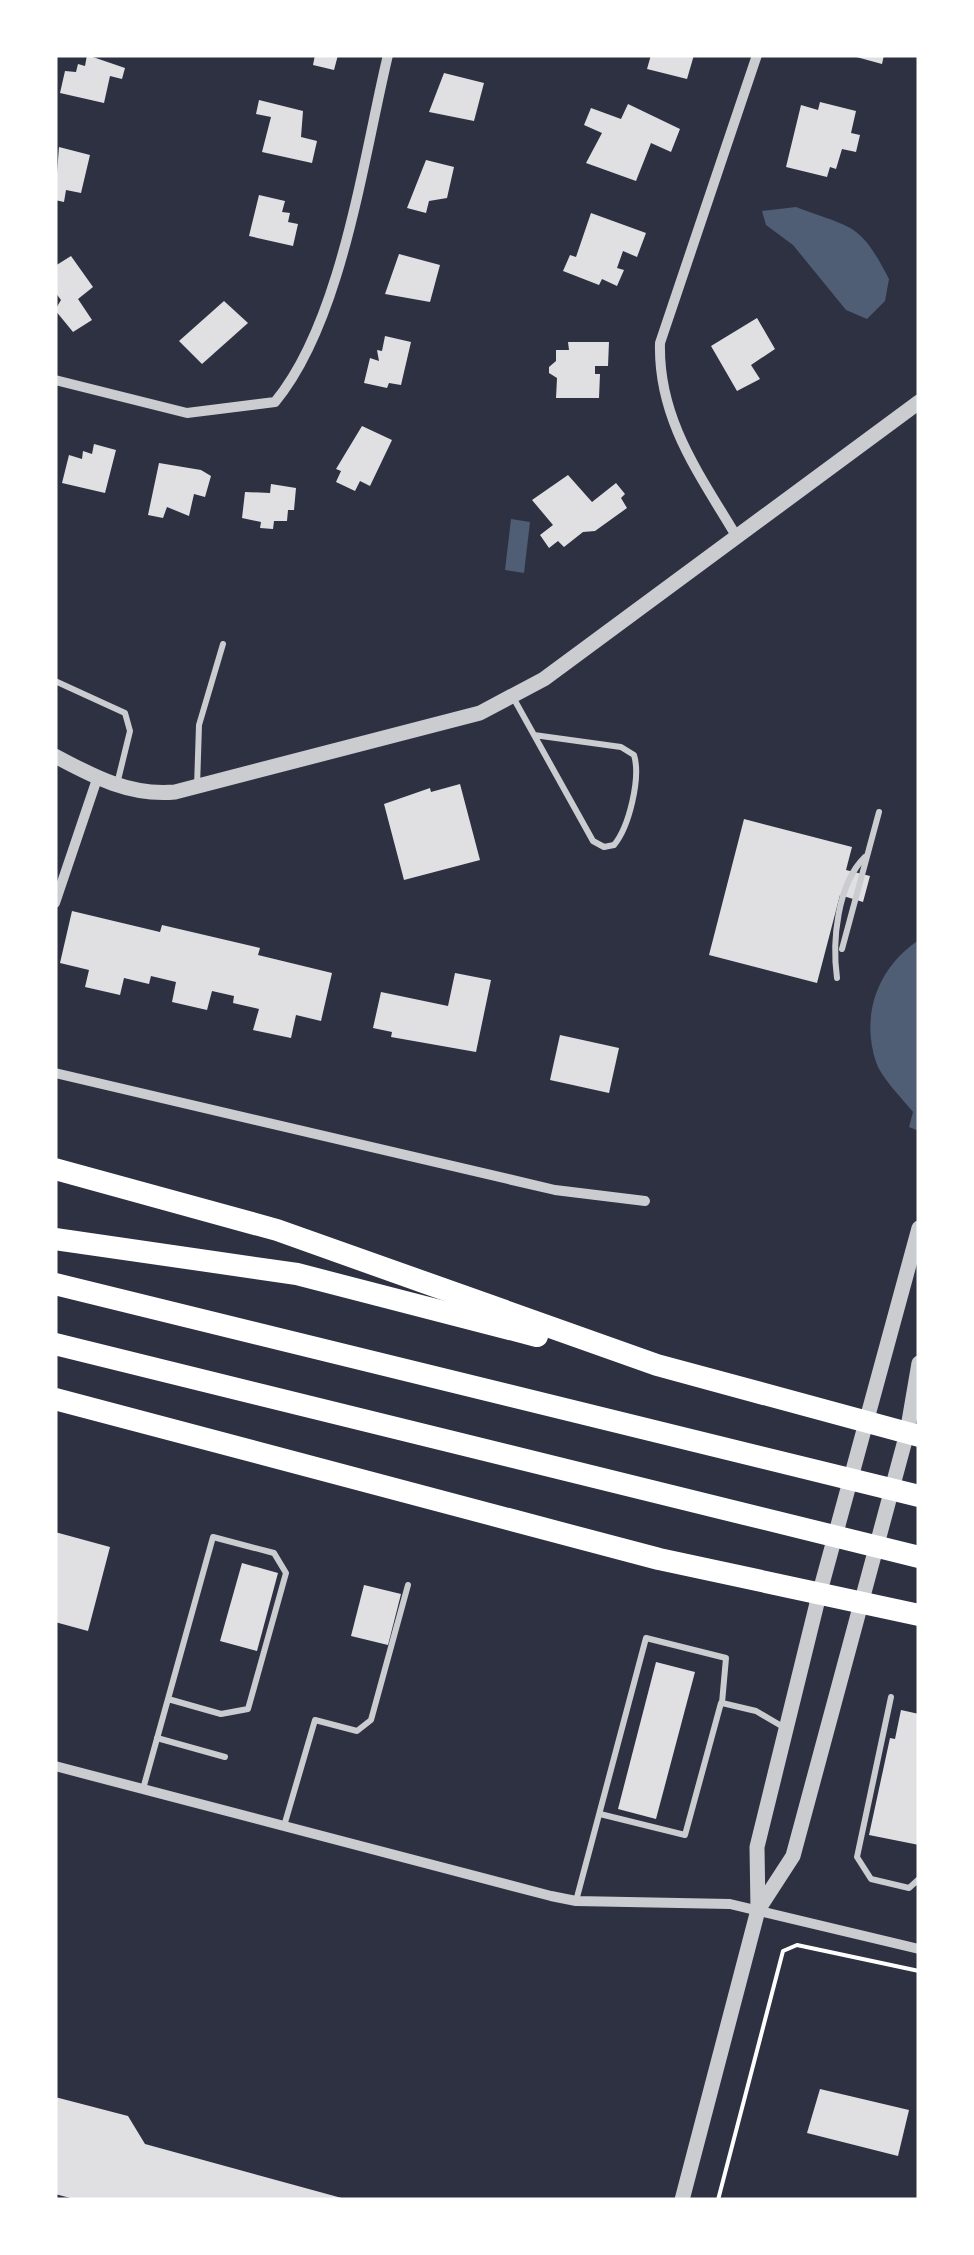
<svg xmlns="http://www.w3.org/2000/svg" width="974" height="2255" viewBox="0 0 974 2255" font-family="'Fira Sans Condensed',sans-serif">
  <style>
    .water { fill: #4f5d75 }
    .building { fill: #e0e0e3 }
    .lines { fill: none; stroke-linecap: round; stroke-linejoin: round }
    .path { stroke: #fff; stroke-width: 4 }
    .service { stroke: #caccd0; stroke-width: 6 }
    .minor { stroke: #caccd0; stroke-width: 10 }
    .tertiary { stroke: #caccd0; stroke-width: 15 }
    .motorway { stroke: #fff; stroke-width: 22 }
  </style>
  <rect width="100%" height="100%" fill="#2d3142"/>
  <!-- water -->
  <g class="water">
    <path d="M796,207C853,229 859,221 889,279L885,301L867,319L846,310L793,245L766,225L762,211Z"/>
    <path d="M511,519L530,522L524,573L505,570Z"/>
    <path d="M919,940V1131L909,1127L913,1112C902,1098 882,1079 876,1062C860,1014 879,966 919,940Z"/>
  </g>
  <!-- building -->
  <g class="building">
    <path d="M87,55L125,68L122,79L110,76L104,103L60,93L65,71L76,72L78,64L85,66Z"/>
    <path d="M315,55H338L334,70L313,65Z"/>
    <path d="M651,55H694L687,79L647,69Z"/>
    <path d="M849,55H884L882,64Z"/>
    <path d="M444,73L484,83L474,121L429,112Z"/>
    <path d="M259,100L303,111L301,137L317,141L312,163L262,152L271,117L256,114Z"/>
    <path d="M820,102L856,111L851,133L860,135L856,152L842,149L836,169L830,167L827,177L786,167L801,105L818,110Z"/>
    <path d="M628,104L680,129L671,152L651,143L636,181L586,163L602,133L584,125L591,108L621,119Z"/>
    <path d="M59,147L90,155L81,193L66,190L64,202L55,200Z"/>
    <path d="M426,160L454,167L447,198L429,201L426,213L407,208Z"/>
    <path d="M259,195L285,201L282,212L290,213L288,222L298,224L293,246L249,236Z"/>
    <path d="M591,213L646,233L637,257L623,251L617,268L624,270L617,286L602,279L599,285L563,271L570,255L576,257Z"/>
    <path d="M399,254L440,265L430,302L385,294Z"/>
    <path d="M71,256L93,287L78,299L92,320L73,332L55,310L61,300L55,292V266Z"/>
    <path d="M224,301L248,323L202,364L179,341Z"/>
    <path d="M757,318L775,349L751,365L760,379L737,391L711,346Z"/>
    <path d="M385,336L411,342L401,385L389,383L387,388L364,383L370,358L379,361L377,350L382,351Z"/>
    <path d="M568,342H609L608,366H595V374H600L599,398H556L557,378L549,373V367L556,361V350H569Z"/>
    <path d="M362,426L392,440L370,486L360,481L355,491L336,482L341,471L336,469Z"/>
    <path d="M94,444L116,450L105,493L62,483L69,455L82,459L83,451L92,454Z"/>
    <path d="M159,463L201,470L211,476L205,497L194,494L189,516L167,507L163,518L148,515Z"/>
    <path d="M568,475L592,502L616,483L625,494L621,498L627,508L595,531L583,532L564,547L558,541L549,548L540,535L553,525L532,500Z"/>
    <path d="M271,484L296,488L294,510H288L287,521H274L273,529L260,528L261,522L242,518L245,492L270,493Z"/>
    <path d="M460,784L480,860L404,880L384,804L430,788L431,792Z"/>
    <path d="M744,819L852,847L846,870L870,876L863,902L840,895L817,983L709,955Z"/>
    <path d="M72,911L160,932L162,925L260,948L258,955L332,973L321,1021L296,1015L291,1038L253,1030L259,1009L233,1003L234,996L212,991L207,1010L172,1002L176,982L151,976L149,984L124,978L120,995L85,987L89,970L60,963Z"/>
    <path d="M455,973L491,980L476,1052L391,1037L392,1032L373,1028L381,992L448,1006Z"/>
    <path d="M560,1035L619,1048L609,1093L550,1080Z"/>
    <path d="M55,1532L110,1547L88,1631L55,1622Z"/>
    <path d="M242,1563L278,1573L257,1651L220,1641Z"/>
    <path d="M364,1585L401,1594L388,1645L351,1636Z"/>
    <path d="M656,1662L695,1672L656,1819L618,1809Z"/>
    <path d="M901,1710L919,1714V1845L869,1835L890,1738L895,1739Z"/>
    <path d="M820,2089L909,2110L898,2156L807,2133Z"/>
    <path d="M55,2097L128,2116L145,2144L349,2200H78L55,2194Z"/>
  </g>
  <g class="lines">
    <!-- path -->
    <path class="path" d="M718,2200L783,1951L797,1945L919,1971"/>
    <!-- service -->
    <g class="service">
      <path d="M55,681L125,713L130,731L117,784"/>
      <path d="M514,699L593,841L604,847L614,845C629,827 641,778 634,755L621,747L534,735"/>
      <path d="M197,787L199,725L223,644"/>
      <path d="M842,949L879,812"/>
      <path d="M837,978C832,942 837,884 865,857"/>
      <path d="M891,1697L857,1857L871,1879L909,1888L919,1879"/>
      <path d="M157,1738L225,1757"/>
      <path d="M143,1789L213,1537L274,1553L286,1573L248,1709L221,1714L168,1699"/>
      <path d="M600,1814L685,1835L721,1703"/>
      <path d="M284,1826L315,1720L357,1731L371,1720L408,1585"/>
      <path d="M576,1901L646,1638L726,1658L722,1703L756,1711L785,1728"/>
    </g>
    <!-- minor -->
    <g class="minor">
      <path d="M55,380L187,413L275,402C342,321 363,159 388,55"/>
      <path d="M735,534C698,472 658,418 660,343L757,55"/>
      <path d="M55,903L97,779"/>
      <path d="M55,1073L555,1190L645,1201"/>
      <path d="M55,1766L551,1896L576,1901L730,1904L919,1949"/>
    </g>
    <!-- tertiary -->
    <g class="tertiary">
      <path d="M55,756C94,777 130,796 175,792L480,713L544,679L919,402"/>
      <path d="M758,1910L793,1856L907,1433L919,1363"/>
      <path d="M682,2200L758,1910L757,1847L819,1595L919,1228"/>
    </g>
    <!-- motorway -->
    <g class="motorway">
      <path d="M55,1169L277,1230L657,1365L919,1436"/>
      <path d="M55,1239L297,1274L537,1336"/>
      <path d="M55,1284L919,1496"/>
      <path d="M55,1344L919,1557"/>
      <path d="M55,1399L659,1559L919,1615"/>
    </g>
  </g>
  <!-- border -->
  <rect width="974" height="2255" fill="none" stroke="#ffffff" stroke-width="115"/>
</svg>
